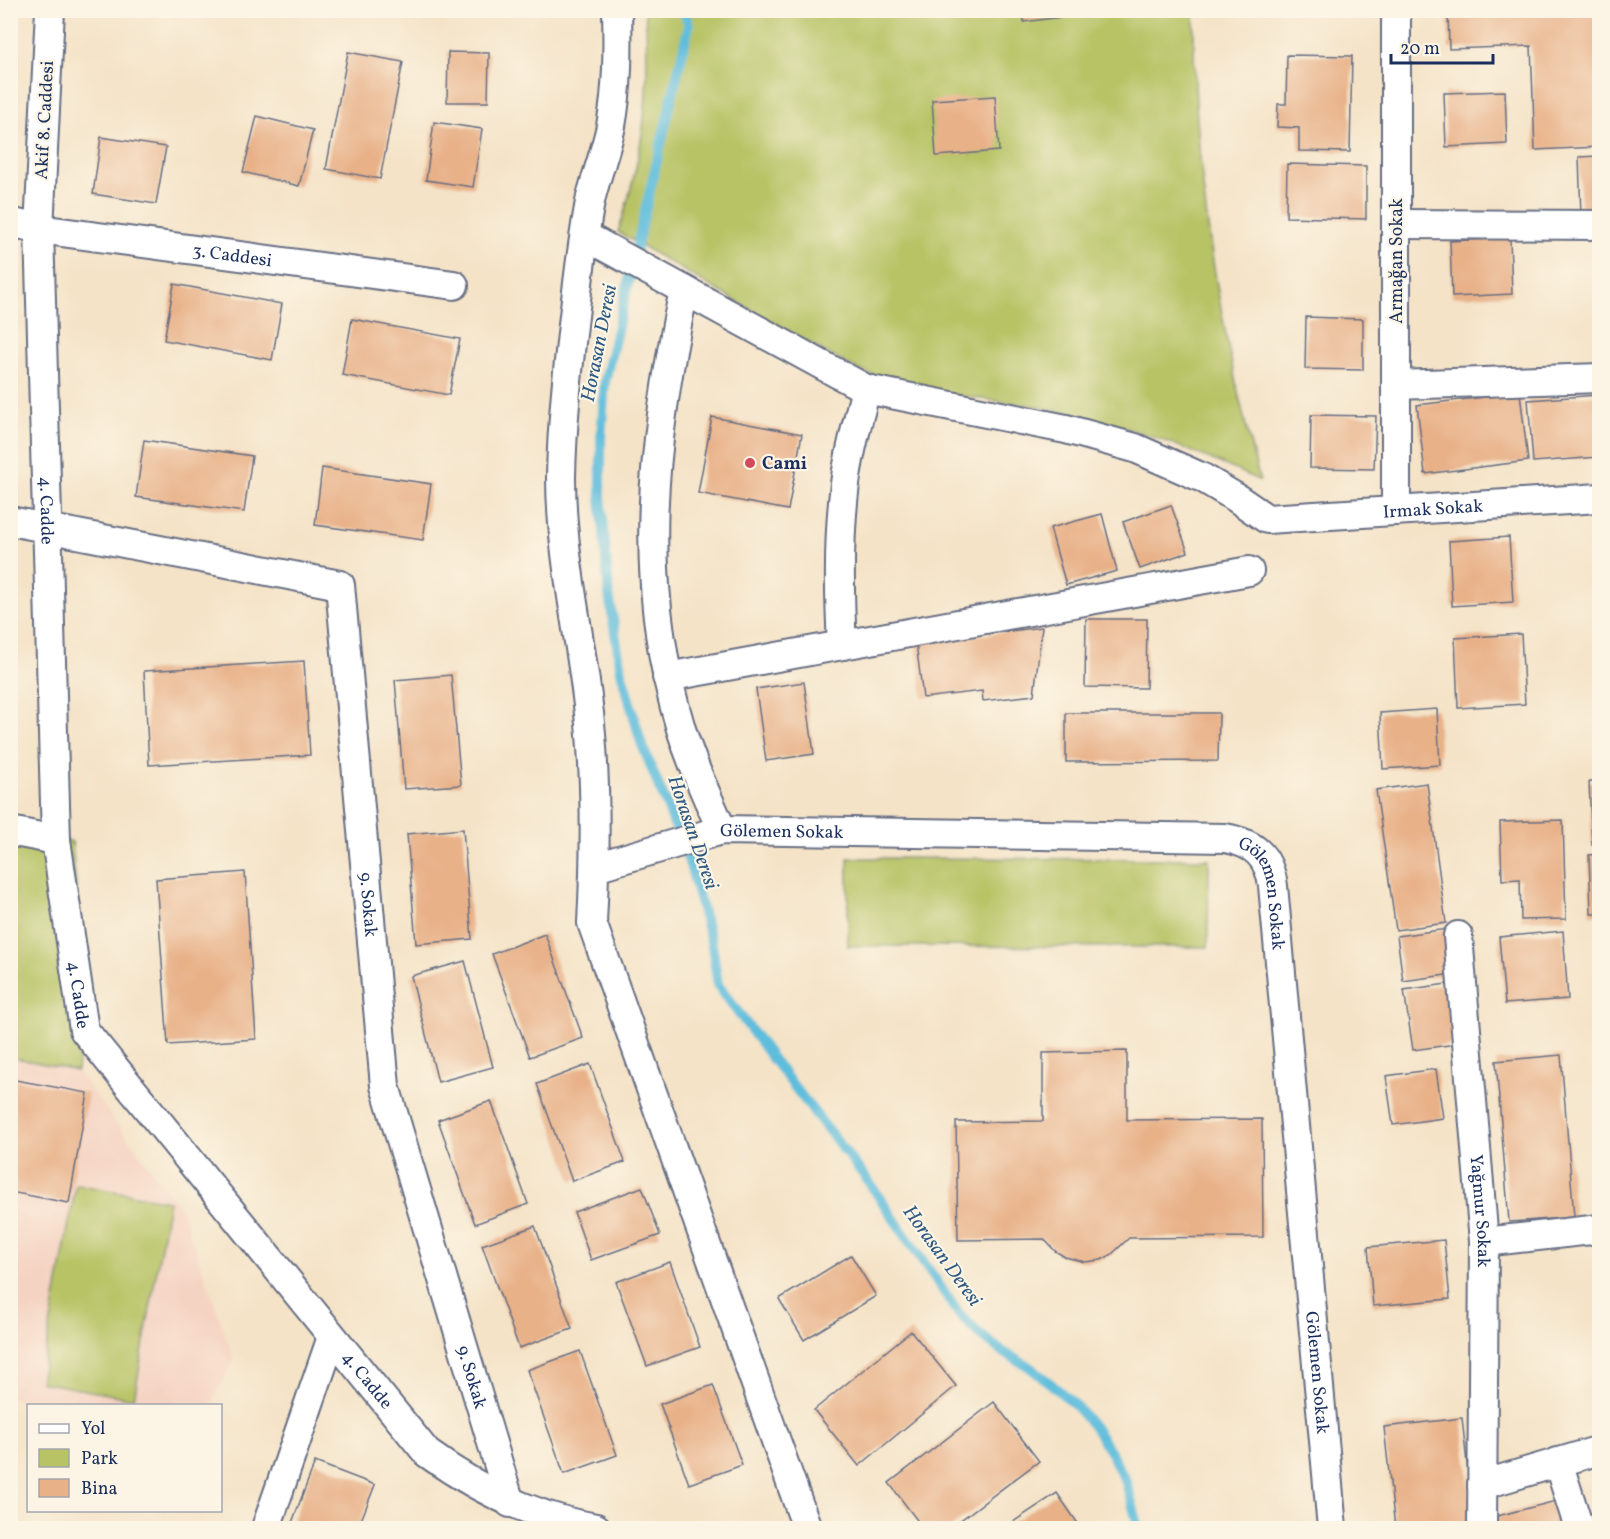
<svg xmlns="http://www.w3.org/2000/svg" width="1610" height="1539" viewBox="0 0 1610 1539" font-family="Vollkorn,serif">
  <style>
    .built { fill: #f5d3c2 }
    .green { fill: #b7c365; stroke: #697962; stroke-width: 1.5 }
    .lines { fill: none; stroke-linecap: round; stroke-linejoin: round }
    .stream { stroke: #5ebddc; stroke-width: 10 }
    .building { fill: #e8b188 }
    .street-casing { stroke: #676e83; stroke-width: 32 }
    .street { stroke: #fff; stroke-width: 28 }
    .poi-dot { fill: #d1495b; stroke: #fcf5e5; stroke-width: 2 }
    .labels { text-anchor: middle; stroke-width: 4.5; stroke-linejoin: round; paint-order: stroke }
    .street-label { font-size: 18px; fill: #1b2f5e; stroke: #fcf5e5 }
    .poi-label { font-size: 18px; font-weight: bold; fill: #1b2f5e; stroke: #fcf5e5; text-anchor: start }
    .water-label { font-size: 20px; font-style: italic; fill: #2f5a84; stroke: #fcf5e5 }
  </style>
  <rect width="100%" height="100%" fill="#fcf5e5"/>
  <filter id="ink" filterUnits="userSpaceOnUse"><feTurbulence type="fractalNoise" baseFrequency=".0167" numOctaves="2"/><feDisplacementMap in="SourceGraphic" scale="12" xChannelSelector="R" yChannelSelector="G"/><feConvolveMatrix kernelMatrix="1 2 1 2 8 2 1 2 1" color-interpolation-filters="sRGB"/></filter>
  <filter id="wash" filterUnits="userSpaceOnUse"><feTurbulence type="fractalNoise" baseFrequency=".008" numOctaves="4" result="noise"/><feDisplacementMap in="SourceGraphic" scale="24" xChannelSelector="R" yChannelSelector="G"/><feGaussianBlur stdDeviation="1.35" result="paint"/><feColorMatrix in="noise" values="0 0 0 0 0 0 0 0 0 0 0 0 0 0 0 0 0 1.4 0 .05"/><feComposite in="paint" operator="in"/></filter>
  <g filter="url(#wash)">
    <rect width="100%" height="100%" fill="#f4e3c7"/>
    <!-- built -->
    <path class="built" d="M10,1057L77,1071L182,1210L234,1360L211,1405L98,1406L11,1399Z"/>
    <!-- green -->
    <g class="green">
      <path d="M645,11H1194C1192,169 1219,328 1260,481C1191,449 1120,421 1045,408C985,398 924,395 867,373C844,365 821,349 799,337C738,303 678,267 618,232C644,154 651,92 645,11Z"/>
      <path d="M10,831L72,842L86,997L77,1071L11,1057Z"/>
      <path d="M848,858L1209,859L1208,947L848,946Z"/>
      <path d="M76,1184L169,1201L134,1399L40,1382Z"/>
    </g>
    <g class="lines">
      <!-- stream -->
      <path class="stream" d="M683,10L689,25L605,381L601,439V496L609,594L621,671L641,742L689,861L712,945L718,985L771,1057L868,1181L959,1314L979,1334L1003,1352L1028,1366L1051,1384L1073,1403L1094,1427L1111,1453L1126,1482L1139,1528"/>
    </g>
    <g id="blocks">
      <!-- building -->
      <g class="building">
        <path d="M1023,10H1083L1084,14L1024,22Z"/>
        <path d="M1448,10H1599V147L1535,150L1531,46L1449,49Z"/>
        <path d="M348,52L403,62L380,179L326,169Z"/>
        <path d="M448,52L489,53L488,102H447Z"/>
        <path d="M1287,55L1352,56L1350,152L1299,151V128L1277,127L1278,104H1286Z"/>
        <path d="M1505,91L1507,144L1446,147L1444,93Z"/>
        <path d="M995,96L999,151L936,156L932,100Z"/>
        <path d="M257,116L313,130L299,186L243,172Z"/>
        <path d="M434,122L482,129L473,187L426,180Z"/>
        <path d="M101,137L166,147L156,204L93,194Z"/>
        <path d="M1599,156V216L1581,217L1579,157Z"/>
        <path d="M1287,164L1366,166V219L1286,217Z"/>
        <path d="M1510,238L1512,294L1452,297L1450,241Z"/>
        <path d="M174,284L282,304L272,360L164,340Z"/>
        <path d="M1306,317L1363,319V370L1305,369Z"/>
        <path d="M352,319L460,339L449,395L342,375Z"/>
        <path d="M1520,393L1528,461L1425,474L1417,405Z"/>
        <path d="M1599,395V457L1533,462L1528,400Z"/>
        <path d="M1311,415L1376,416L1374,469L1310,468Z"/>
        <path d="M712,417L802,434L788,510L698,493Z"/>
        <path d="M144,440L252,456L244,512L136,497Z"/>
        <path d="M322,468L431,484L423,540L315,525Z"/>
        <path d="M1171,505L1188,552L1140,569L1123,522Z"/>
        <path d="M1102,514L1117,571L1066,585L1050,528Z"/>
        <path d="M1594,529H1599V588H1598Z"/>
        <path d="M1509,537L1513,602L1452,606L1449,541Z"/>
        <path d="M1086,619H1147L1146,688L1085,687Z"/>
        <path d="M1042,627L1034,695L983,701L982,691L923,698L916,643Z"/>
        <path d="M1521,634L1525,704L1458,708L1455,638Z"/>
        <path d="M304,661L310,755L149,765L144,671Z"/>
        <path d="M451,675L461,785L404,789L395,680Z"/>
        <path d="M804,682L814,754L766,761L756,689Z"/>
        <path d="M1437,709L1440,765L1383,769L1380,713Z"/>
        <path d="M1066,713H1219L1218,761L1066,762Z"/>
        <path d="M1589,782H1599V844L1592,845Z"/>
        <path d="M1427,783L1446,923L1396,930L1376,790Z"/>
        <path d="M1563,820L1566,919L1521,920L1520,879L1502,880L1500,822Z"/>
        <path d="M463,829L472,939L416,944L407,834Z"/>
        <path d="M1599,854V914H1591L1589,855Z"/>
        <path d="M245,872L256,1039L168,1045L156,879Z"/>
        <path d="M1447,929L1453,974L1403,981L1397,936Z"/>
        <path d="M1563,931L1568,999L1505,1004L1499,937Z"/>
        <path d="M545,934L583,1038L530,1057L492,954Z"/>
        <path d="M465,961L493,1067L438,1082L411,976Z"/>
        <path d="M1454,983L1463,1043L1413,1050L1404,990Z"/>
        <path d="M1127,1051V1120L1262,1119L1263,1237L1129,1238L1111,1255L1101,1260L1085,1262L1065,1257L1055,1251L1044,1239L958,1240L956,1122L1043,1121V1053Z"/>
        <path d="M1561,1055L1574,1217L1509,1222L1496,1061Z"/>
        <path d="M590,1064L625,1162L572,1181L537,1084Z"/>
        <path d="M1436,1069L1443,1118L1393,1125L1386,1076Z"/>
        <path d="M10,1079L88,1093L69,1203L10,1192Z"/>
        <path d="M491,1101L528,1204L475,1224L438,1120Z"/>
        <path d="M642,1187L660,1235L591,1260L574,1212Z"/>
        <path d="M535,1226L572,1329L519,1348L482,1245Z"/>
        <path d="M1444,1240L1450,1299L1373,1306L1368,1247Z"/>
        <path d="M851,1255L876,1296L804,1340L779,1299Z"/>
        <path d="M670,1262L700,1347L647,1366L616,1282Z"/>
        <path d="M911,1331L956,1386L859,1466L814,1410Z"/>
        <path d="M580,1351L617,1455L564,1474L527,1370Z"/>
        <path d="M713,1385L742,1465L689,1484L660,1404Z"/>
        <path d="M994,1402L1039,1461L950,1528H923L889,1483Z"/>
        <path d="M1462,1418L1474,1528H1395L1384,1427Z"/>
        <path d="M315,1462L375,1485L358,1528H290Z"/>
        <path d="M1057,1493L1081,1528H1004Z"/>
        <path d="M1576,1496L1584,1528H1487L1485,1519Z"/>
      </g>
    </g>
  </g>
  <g filter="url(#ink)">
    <use href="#blocks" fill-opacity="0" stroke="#676e83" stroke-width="1.5"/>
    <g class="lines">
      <defs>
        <g id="street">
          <path id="s1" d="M50,10L39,229L56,840L84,1030L427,1453C478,1490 534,1517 596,1528"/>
          <path d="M617,10C618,49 618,88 611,126C606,150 597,173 591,197C583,236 579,276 574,316C568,369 562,423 561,477C561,552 578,624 587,697C597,772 596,848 592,923L807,1528"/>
          <path d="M1396,10V511"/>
          <path id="s2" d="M10,222L39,229L454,285"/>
          <path d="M1396,224L1600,225"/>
          <path id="s3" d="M585,236L866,389L1066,429L1135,448L1203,478L1235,497L1267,519L1600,498"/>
          <path d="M684,290C652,440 636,580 681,729C692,764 707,797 722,830"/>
          <path d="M1396,385L1600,378"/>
          <path id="s4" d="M10,521L340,585L385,1086L510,1503"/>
          <path d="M842,645C839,591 838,538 845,484C849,452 858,420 866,389"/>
          <path d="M667,677L1249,571"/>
          <path d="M10,831L56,840"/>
          <path id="s5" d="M595,867L722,830L1225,838C1254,843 1269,856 1273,886L1332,1528"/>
          <path id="s6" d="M1458,936L1484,1242L1482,1528"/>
          <path d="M1484,1242L1600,1229"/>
          <path d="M1558,1462L1579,1528"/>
          <path d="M1482,1485L1600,1450"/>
          <path d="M266,1528L332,1337"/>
        </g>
      </defs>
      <!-- street casing -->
      <use href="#street" class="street-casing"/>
      <!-- street -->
      <use href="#street" class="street"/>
    </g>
  </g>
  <!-- markers -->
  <circle class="poi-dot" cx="750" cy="463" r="6"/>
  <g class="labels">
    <!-- street labels -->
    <g class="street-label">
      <text transform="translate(44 120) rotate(-87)" y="6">Akif 8. Caddesi</text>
      <text dy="6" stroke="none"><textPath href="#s2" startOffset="225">3. Caddesi</textPath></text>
      <text transform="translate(1396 261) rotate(-90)" y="6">Armağan Sokak</text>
      <text dy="6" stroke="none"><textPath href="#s3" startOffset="912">Irmak Sokak</textPath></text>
      <text dy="6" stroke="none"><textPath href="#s1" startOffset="501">4. Cadde</textPath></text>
      <text dy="6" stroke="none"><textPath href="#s5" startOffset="192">Gölemen Sokak</textPath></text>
      <text dy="6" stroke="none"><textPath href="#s5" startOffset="712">Gölemen Sokak</textPath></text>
      <text dy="6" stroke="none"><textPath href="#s4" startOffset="657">9. Sokak</textPath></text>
      <text dy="6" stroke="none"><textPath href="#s1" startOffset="987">4. Cadde</textPath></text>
      <text dy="6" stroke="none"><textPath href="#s6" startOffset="276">Yağmur Sokak</textPath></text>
      <text dy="6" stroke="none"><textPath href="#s5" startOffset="1198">Gölemen Sokak</textPath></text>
      <text dy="6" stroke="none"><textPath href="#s4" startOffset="1143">9. Sokak</textPath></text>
      <text dy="6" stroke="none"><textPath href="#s1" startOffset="1473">4. Cadde</textPath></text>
    </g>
    <!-- poi labels -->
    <g class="poi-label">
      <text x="762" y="469">Cami</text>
    </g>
    <!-- water labels -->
    <g class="water-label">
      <text transform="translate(598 343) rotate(-79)" y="7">Horasan Deresi</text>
      <text transform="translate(694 832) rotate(71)" y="7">Horasan Deresi</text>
      <text transform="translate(943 1255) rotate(54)" y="7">Horasan Deresi</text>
    </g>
  </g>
  <!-- margin -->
  <rect width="1610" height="1539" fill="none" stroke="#fcf5e5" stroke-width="36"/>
  <!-- legend -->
  <rect x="27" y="1404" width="195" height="108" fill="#fcf5e5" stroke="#a2a6af" stroke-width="1.5"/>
  <rect x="39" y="1424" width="30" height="9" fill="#ffffff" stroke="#a2a6af" stroke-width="1.5"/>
  <text x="81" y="1434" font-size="18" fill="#1b2f5e">Yol</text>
  <rect x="39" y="1449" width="30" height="18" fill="#b7c365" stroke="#a2a6af" stroke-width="1.5"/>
  <text x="81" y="1464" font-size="18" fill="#1b2f5e">Park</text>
  <rect x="39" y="1479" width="30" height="18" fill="#e8b188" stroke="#a2a6af" stroke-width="1.5"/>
  <text x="81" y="1494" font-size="18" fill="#1b2f5e">Bina</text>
  <!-- scale -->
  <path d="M1391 54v9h102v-9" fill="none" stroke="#1b2f5e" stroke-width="3"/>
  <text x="1400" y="54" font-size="18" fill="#1b2f5e" stroke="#fcf5e5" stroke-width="4.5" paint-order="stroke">20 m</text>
</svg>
